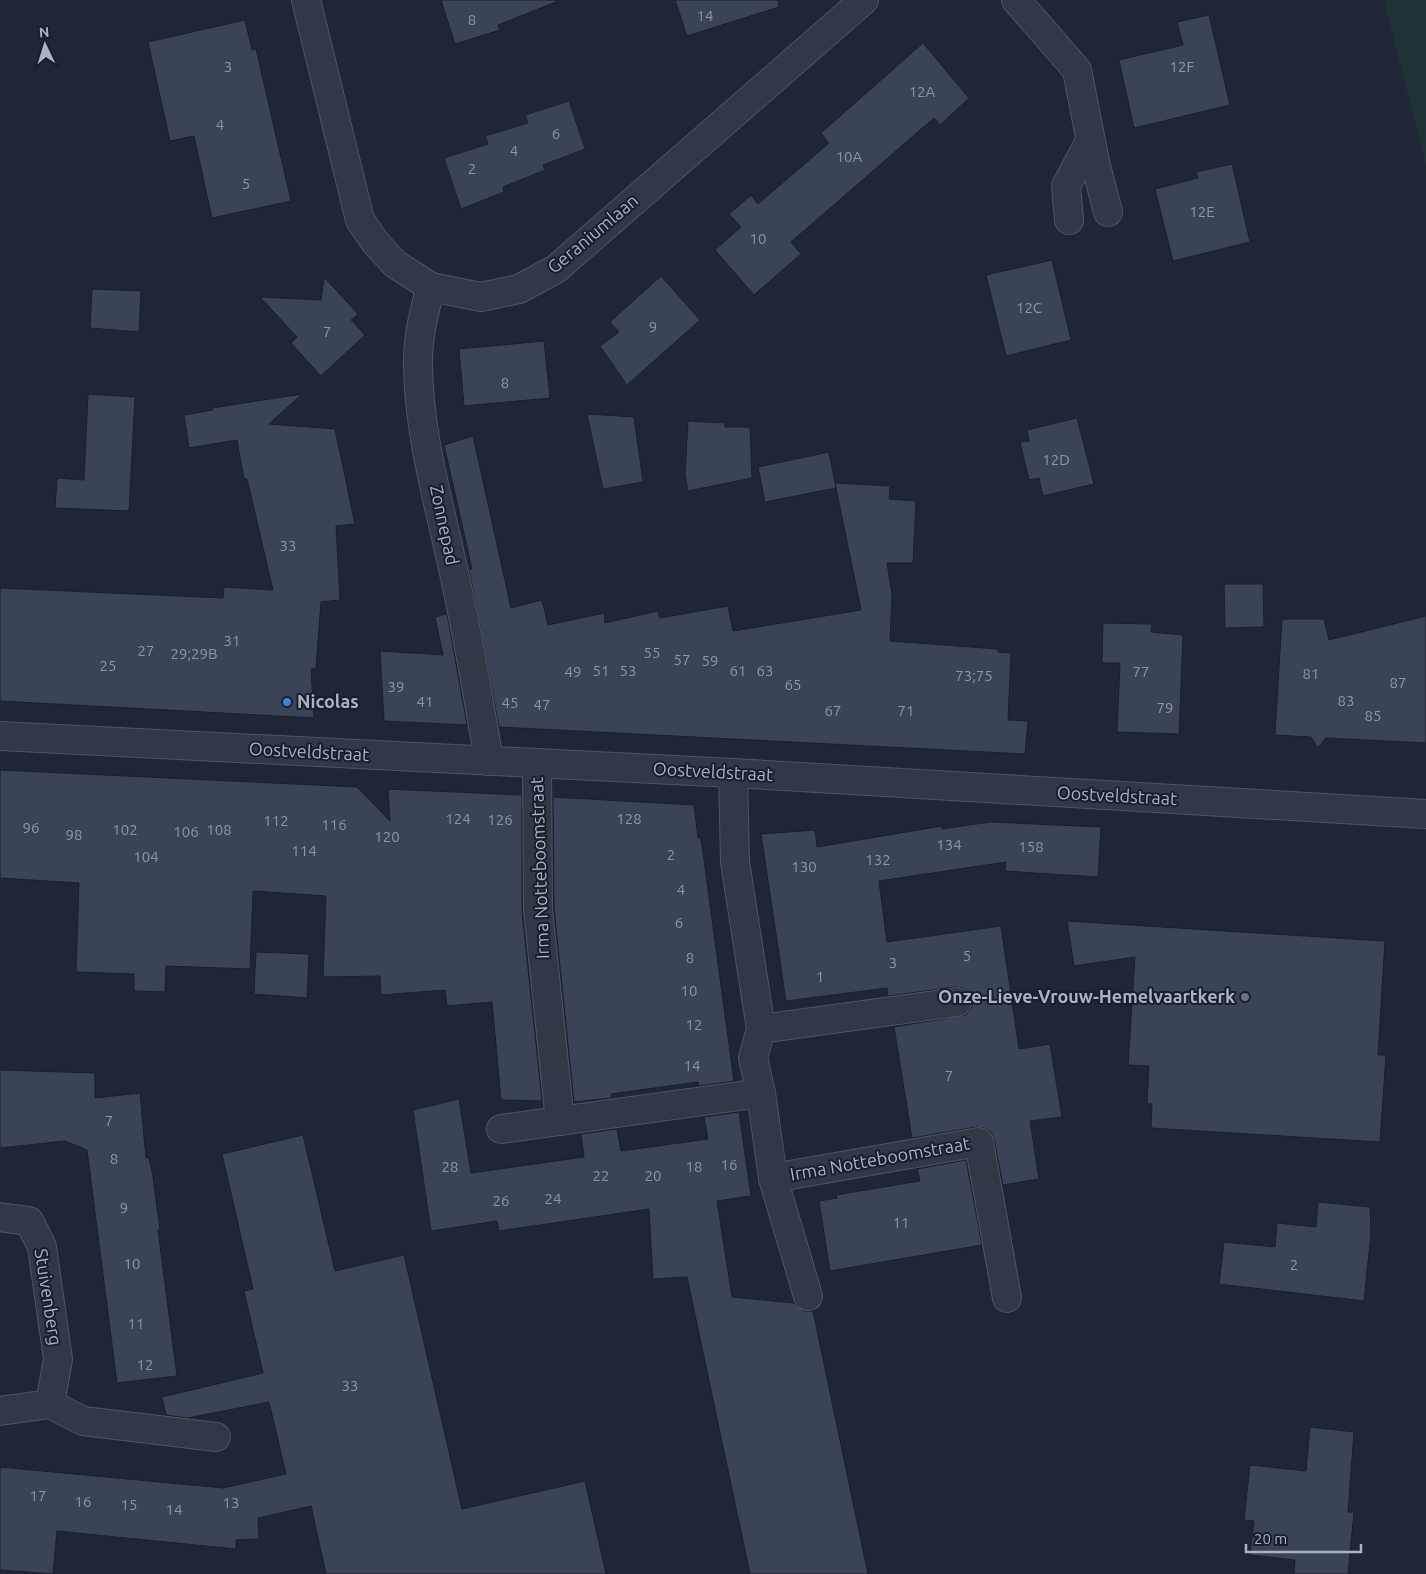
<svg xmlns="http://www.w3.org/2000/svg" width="1426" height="1574" viewBox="0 0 1426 1574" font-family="Ubuntu,sans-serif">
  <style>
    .green { fill: #213237 }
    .building { fill: #3b4357; stroke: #1a1f2d }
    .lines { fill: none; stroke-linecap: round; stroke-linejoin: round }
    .minor-casing { stroke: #505565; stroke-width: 30 }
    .tertiary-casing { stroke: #505565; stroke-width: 30 }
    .minor { stroke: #323846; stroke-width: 28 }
    .tertiary { stroke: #323846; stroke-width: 28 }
    .shop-dot { fill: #3f7fe0; stroke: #181e2b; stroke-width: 2 }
    .worship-dot { fill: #6b7280; stroke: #181e2b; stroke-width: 2 }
    .labels { text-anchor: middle; stroke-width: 4; stroke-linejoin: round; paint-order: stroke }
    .number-label { font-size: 15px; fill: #9096a9 }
    .street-label { font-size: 18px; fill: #acb2c4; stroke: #181e2b }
    .poi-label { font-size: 18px; font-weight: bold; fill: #acb2c4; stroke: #181e2b; text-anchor: start }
  </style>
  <rect width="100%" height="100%" fill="#1f2636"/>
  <!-- green -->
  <path class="green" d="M1384,0H1426V166Z"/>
  <!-- building -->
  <g class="building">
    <path d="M441,0H555L556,2L498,25L500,30L455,44Z"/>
    <path d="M675,0H778L779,7L687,36Z"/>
    <path d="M1209,15L1230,105L1134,128L1119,60L1183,45L1177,22Z"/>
    <path d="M245,20L252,50L256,49L291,201L212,218L194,136L170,141L148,42Z"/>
    <path d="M923,43L969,98L940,125L934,118L791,242L801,254L754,295L715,250L741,227L729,214L751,195L758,204L829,143L821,133Z"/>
    <path d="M569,101L585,149L543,165L545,170L503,187L504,192L461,209L444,158L488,144L485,136L528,123L525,115Z"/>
    <path d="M1232,164L1250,242L1173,261L1155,189L1198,178L1196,172Z"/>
    <path d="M1052,260L1071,340L1006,356L986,275Z"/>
    <path d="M661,276L700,320L627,385L600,346L619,332L610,322Z"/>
    <path d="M324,277L358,314L351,320L365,335L321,376L291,343L297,337L260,297L321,300Z"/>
    <path d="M92,289L141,291L139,332L90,328Z"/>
    <path d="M544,341L550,398L464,406L459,349Z"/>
    <path d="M88,394L135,397L129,511L55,508L57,478L84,480Z"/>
    <path d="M302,394L269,424L335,429L355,524L336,526L340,600L321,602L316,668L311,669L314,718L0,701V588L223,598L224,587L273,590L247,479H244L237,440L189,448L184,415L213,410L212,408Z"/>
    <path d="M587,414L634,417L643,482L603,489Z"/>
    <path d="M1077,418L1094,484L1043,496L1039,478L1029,480L1020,442L1029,441L1027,430Z"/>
    <path d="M688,421L725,423V427H750L752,478L688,491L685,475Z"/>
    <path d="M473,436L511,608L542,600L548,625L604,613L605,623L658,611L660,618L728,606L733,631L861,610L835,483L890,486L889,499L916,501L913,563H887L892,594L890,641L998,649V652L1011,653L1008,720L1028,721L1025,754L499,727L469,569H472L444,445Z"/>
    <path d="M829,452L836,488L765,502L758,467Z"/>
    <path d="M1224,584H1263L1264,627L1225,628Z"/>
    <path d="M447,614L467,725L384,721L380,651L443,655L435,617Z"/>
    <path d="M1426,616V743L1326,738L1318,748L1311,737L1275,735L1282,619H1324L1329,640Z"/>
    <path d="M1103,623L1152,624L1151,632L1183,635L1179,734L1117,732L1120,663H1102Z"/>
    <path d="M0,770L357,787L390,821L388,789L522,795V911L542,1101L501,1100L492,1002L447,1006L445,990L381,995L380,976L323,977L326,896L253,891L250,969L166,966L165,992L134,991V974L76,972L79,883L0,878Z"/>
    <path d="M553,797L694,805L698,838H701L734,1081L699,1086L698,1082L611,1094V1098L574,1102L554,908Z"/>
    <path d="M990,822L1101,827L1098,877L1005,871L1006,862L879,881L887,942L1001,926L1019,1049L1050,1044L1062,1117L1030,1121L1039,1179L1003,1185L994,1139L991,1132L985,1128L976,1127L912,1138L894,1027L966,1015L972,1007V1000L970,993L963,988L955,987L888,996L887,988L786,1001L761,834L815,830L817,847L942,826V829Z"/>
    <path d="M1067,921L1385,941L1378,1055H1386L1380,1142L1151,1128L1152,1104H1147L1149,1066L1128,1065L1135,957L1074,966Z"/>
    <path d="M256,952L309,954L307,998L254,994Z"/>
    <path d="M0,1070L95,1073V1098L140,1093L146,1158H149L153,1177L160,1230H158L177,1376L117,1383L87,1150L65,1141L0,1148Z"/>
    <path d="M459,1099L471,1173L584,1157L581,1134L617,1129L621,1151L708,1139L704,1117L739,1112L751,1196L717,1201L732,1297L794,1303L804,1311H813L868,1574H750L687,1277L653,1279L649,1209L499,1231L497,1221L431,1231L413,1110Z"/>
    <path d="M303,1135L335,1271L404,1255L462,1509L585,1481L606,1574H326L311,1506L258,1518L259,1539L236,1540V1549L57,1531L53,1574L0,1570V1467L223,1488L286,1474L269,1402L188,1418L166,1415L162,1397L263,1373L244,1291L253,1289L222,1154Z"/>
    <path d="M966,1160L982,1245L830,1271L819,1201L837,1198L836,1195L920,1181L917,1169Z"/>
    <path d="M1318,1202L1370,1207L1371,1233L1364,1301L1219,1284L1224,1242L1275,1247L1277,1223L1316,1227Z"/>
    <path d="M1310,1427L1354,1432L1348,1512H1354L1348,1574H1294L1295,1560L1250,1555L1254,1521L1244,1520L1250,1465L1306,1471Z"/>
  </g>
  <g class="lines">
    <defs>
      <g id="minor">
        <path d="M306,0L360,220L375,242L395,264L431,287L481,297L519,289L556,269L864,0"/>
        <path d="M1016,0L1077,70L1095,162L1108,212"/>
        <path d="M1069,220L1066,186L1090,141"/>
        <path d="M431,287C424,312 418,336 418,362C418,436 441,510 456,582C469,642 479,701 489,761"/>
        <path d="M537,763L538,909L560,1121"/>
        <path d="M733,773L735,862L761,1029L957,1002"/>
        <path d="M761,1029L753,1058L761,1093L773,1178"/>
        <path d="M501,1129L761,1093"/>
        <path d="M0,1217L29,1221L42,1247L58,1359L50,1404L0,1411"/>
        <path d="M808,1296L773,1178L979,1142L1007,1298"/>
        <path d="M50,1404L83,1421L216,1437"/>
      </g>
      <path id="tertiary" d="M0,736L733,773L1426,814"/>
    </defs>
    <!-- minor casing -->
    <use href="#minor" class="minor-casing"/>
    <!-- tertiary casing -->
    <use href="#tertiary" class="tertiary-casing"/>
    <!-- minor -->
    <use href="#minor" class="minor"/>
    <!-- tertiary -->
    <use href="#tertiary" class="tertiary"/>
  </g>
  <!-- markers -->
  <circle class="shop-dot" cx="287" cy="702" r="5"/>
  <circle class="worship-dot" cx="1245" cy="997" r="5"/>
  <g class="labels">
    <!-- number labels -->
    <g class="number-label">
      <text x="705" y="21">14</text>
      <text x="472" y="25">8</text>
      <text x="228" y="72">3</text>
      <text x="1182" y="72">12F</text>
      <text x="922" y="97">12A</text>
      <text x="220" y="130">4</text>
      <text x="556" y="139">6</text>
      <text x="514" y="156">4</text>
      <text x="849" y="162">10A</text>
      <text x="472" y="174">2</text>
      <text x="246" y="189">5</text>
      <text x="1202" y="217">12E</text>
      <text x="758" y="244">10</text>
      <text x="1029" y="313">12C</text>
      <text x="653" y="332">9</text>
      <text x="327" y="337">7</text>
      <text x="505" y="388">8</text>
      <text x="1056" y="465">12D</text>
      <text x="288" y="551">33</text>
      <text x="232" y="646">31</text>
      <text x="146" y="656">27</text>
      <text x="652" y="658">55</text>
      <text x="194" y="659">29;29B</text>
      <text x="682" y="665">57</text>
      <text x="710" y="666">59</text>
      <text x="108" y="671">25</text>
      <text x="601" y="676">51</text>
      <text x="628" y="676">53</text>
      <text x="738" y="676">61</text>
      <text x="765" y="676">63</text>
      <text x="573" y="677">49</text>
      <text x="1141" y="677">77</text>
      <text x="1311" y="679">81</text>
      <text x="974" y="681">73;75</text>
      <text x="1398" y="688">87</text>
      <text x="793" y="690">65</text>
      <text x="396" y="692">39</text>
      <text x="1346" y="706">83</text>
      <text x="425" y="707">41</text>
      <text x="510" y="708">45</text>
      <text x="542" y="710">47</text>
      <text x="1165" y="713">79</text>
      <text x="833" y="716">67</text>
      <text x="906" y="716">71</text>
      <text x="1373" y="721">85</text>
      <text x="458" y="824">124</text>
      <text x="629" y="824">128</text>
      <text x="500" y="825">126</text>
      <text x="276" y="826">112</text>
      <text x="334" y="830">116</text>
      <text x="31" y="833">96</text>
      <text x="125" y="835">102</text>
      <text x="219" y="835">108</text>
      <text x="186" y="837">106</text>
      <text x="74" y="840">98</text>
      <text x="387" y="842">120</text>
      <text x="949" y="850">134</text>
      <text x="1031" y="852">158</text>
      <text x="304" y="856">114</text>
      <text x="671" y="860">2</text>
      <text x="146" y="862">104</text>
      <text x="878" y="865">132</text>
      <text x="804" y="872">130</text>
      <text x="681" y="895">4</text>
      <text x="679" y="928">6</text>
      <text x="967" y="961">5</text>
      <text x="690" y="963">8</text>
      <text x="893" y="968">3</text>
      <text x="820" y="982">1</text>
      <text x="689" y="996">10</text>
      <text x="694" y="1030">12</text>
      <text x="692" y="1071">14</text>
      <text x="949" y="1081">7</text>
      <text x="109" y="1126">7</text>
      <text x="114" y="1164">8</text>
      <text x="729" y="1170">16</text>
      <text x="450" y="1172">28</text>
      <text x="694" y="1172">18</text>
      <text x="601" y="1181">22</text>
      <text x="653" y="1181">20</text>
      <text x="553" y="1204">24</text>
      <text x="501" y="1206">26</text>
      <text x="124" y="1213">9</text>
      <text x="901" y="1228">11</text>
      <text x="132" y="1269">10</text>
      <text x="1294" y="1270">2</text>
      <text x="136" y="1329">11</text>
      <text x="145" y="1370">12</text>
      <text x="350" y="1391">33</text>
      <text x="38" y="1501">17</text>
      <text x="83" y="1507">16</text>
      <text x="231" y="1508">13</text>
      <text x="129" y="1510">15</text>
      <text x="174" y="1515">14</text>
    </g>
    <!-- street labels -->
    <g class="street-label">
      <text transform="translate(593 234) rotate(-40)" y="6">Geraniumlaan</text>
      <text transform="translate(444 525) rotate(78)" y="6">Zonnepad</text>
      <text transform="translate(309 752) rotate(3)" y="6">Oostveldstraat</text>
      <text transform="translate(713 772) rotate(3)" y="6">Oostveldstraat</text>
      <text transform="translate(1117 796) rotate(3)" y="6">Oostveldstraat</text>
      <text transform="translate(540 868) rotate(-92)" y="6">Irma Notteboomstraat</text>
      <text transform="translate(880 1159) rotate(-10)" y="6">Irma Notteboomstraat</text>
      <text transform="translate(48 1297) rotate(81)" y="6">Stuivenberg</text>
    </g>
    <!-- poi labels -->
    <g class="poi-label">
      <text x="297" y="708">Nicolas</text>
      <text x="1235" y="1003" text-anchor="end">Onze-Lieve-Vrouw-Hemelvaartkerk</text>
    </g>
  </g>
  <!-- north arrow -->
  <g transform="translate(45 45) rotate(356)" stroke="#181e2b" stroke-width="4" paint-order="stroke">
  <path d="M0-4L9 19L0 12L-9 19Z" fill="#acb2c4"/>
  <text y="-8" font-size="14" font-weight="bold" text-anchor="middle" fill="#acb2c4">N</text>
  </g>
  <!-- scale -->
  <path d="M1246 1544v8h115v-8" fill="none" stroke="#acb2c4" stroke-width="2.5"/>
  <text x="1254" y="1544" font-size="15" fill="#acb2c4" stroke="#181e2b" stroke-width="4" paint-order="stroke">20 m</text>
</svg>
